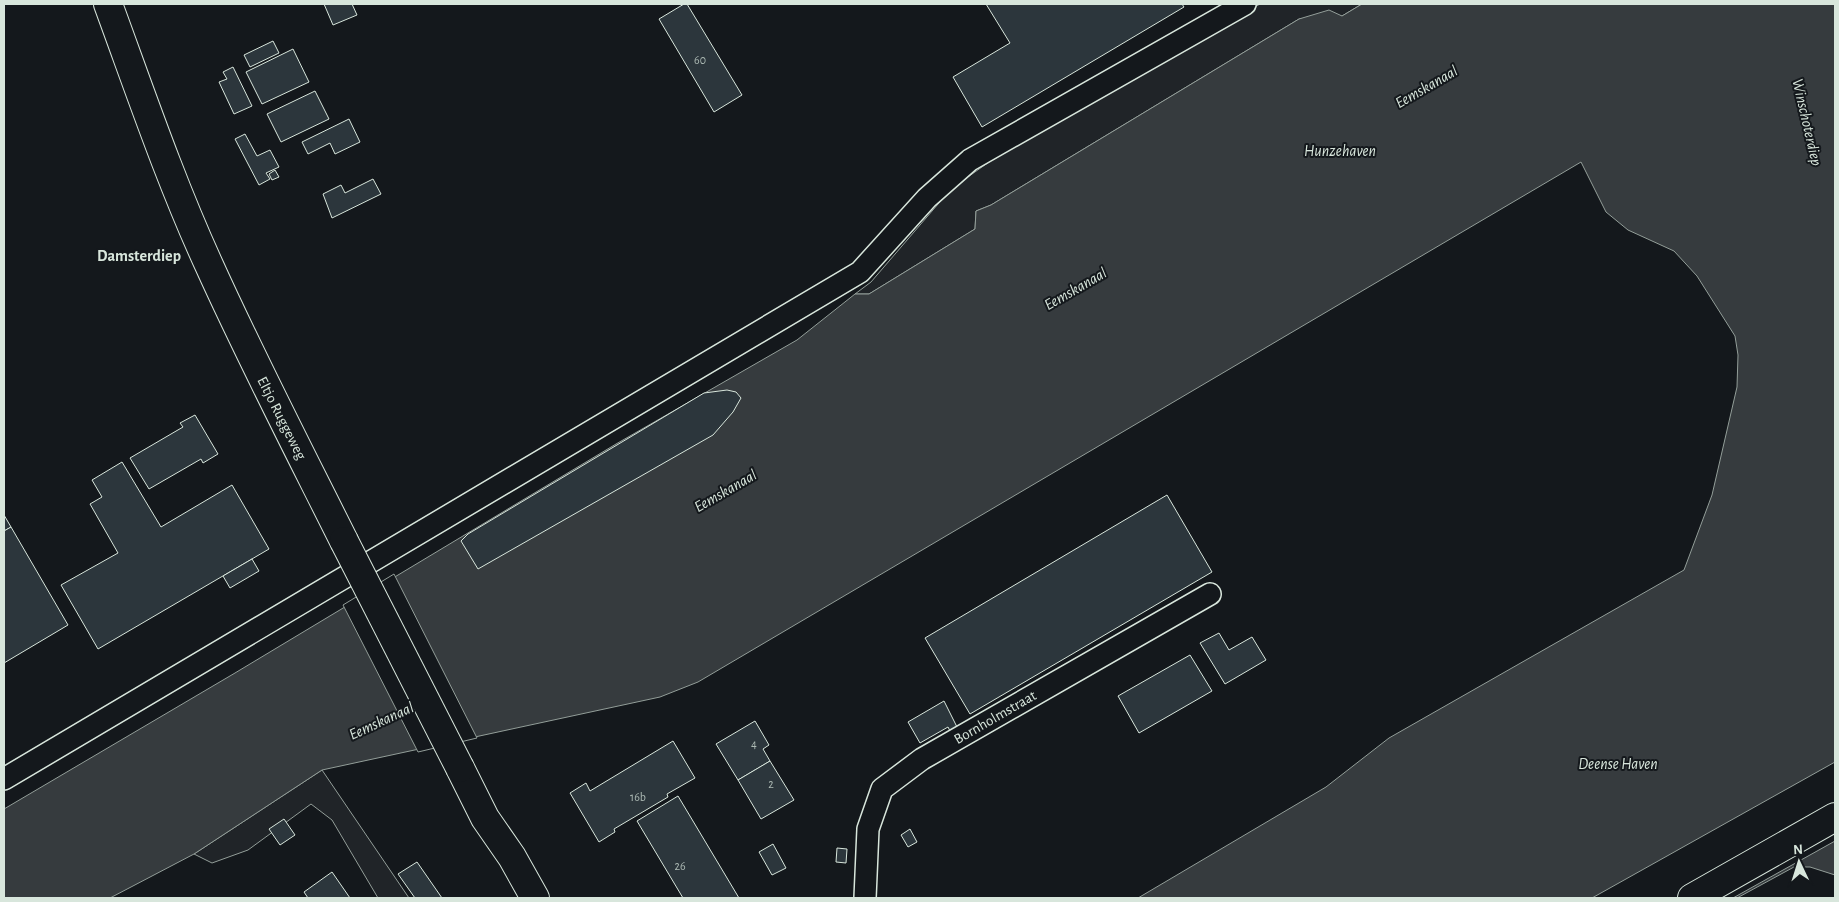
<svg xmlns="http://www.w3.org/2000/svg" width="1839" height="902" viewBox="0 0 1839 902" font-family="'Alegreya Sans',sans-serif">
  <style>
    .green { fill: #202428; stroke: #939e99 }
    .water { fill: #363b3e; stroke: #939e99 }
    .pier { fill: #14181c; stroke: #939e99 }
    .building { fill: #2c363c; stroke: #d8e6dc }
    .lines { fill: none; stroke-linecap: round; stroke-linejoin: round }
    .street-casing { stroke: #d8e6dc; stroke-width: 24 }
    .secondary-casing { stroke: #d8e6dc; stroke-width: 30 }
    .street { stroke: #14181c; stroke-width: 21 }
    .secondary { stroke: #14181c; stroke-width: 28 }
    .secondary-bridge-casing { stroke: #d8e6dc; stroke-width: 30; stroke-linecap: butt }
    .secondary-bridge { stroke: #14181c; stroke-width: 28 }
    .labels { text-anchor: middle; stroke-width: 4; stroke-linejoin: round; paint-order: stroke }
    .number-label { font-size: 12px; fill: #adbab4 }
    .street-label { font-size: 15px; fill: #d8e6dc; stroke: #14181c }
    .water-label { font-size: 16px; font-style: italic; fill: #d8e6dc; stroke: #14181c }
    .neighbourhood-label { font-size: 16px; font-weight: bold; fill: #d8e6dc; stroke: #14181c }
  </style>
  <rect width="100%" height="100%" fill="#14181c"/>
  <!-- green -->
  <g class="green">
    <path d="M1260,4H1362L1342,16L1299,19L991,205L976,211L975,229L869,294H855L871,282L951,189L989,162Z"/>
    <path d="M322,770L409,898H378L332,820L311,804L248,850L212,863L194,854Z"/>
  </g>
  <!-- water -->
  <path class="water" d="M1362,4H1835V875L1810,867H1794L1737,898H1138L1326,787L1389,738L1684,570L1712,495L1737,387L1738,355L1735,336L1697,276L1674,251L1628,230L1606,212L1581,162L698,682L660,697L322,770L194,854L110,898H4V809L235,673L616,444L797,340L855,294H869L975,229L976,211L991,205L1299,19L1329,10L1342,16Z"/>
  <!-- pier -->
  <g class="pier">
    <path d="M394,574L477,738L418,752L343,605Z"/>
    <path d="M1835,762V841L1733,898H1592Z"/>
  </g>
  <!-- building -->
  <g class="building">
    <path d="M324,4H352L357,15L333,25Z"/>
    <path d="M684,4H687L742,95L714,112L659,19Z"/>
    <path d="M986,4H1182L1184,7L982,127L953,77L1010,43Z"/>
    <path d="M273,41L279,53L250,67L244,55Z"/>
    <path d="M293,49L309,82L262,104L246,72Z"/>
    <path d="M233,67L252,106L234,114L219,82L227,79L223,72Z"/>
    <path d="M315,91L329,119L281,142L267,114Z"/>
    <path d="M349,119L360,142L335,154L330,143L308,154L302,142Z"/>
    <path d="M245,134L257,156L270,150L279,167L266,173L270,179L259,185L235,139Z"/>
    <path d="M275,170L279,177L272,180L269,174Z"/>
    <path d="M373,179L381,194L332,218L323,194L341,185L345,193Z"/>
    <path d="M727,390L736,392L741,398L733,412L713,435L478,569L461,541L468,534L704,393Z"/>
    <path d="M195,415L218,454L203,463L201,459L149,489L130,458L183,427L180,423Z"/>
    <path d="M122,462L161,527L232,485L269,549L98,649L61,585L118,553L90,504L102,497L92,480Z"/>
    <path d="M1167,495L1212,572L970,714L925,638Z"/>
    <path d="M4,515L11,527L4,531Z"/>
    <path d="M11,527L68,625L4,663V531Z"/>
    <path d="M252,559L259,571L230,588L223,576Z"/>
    <path d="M1219,633L1229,650L1252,637L1266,660L1225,684L1200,643Z"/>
    <path d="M1190,655L1212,691L1139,733L1118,696Z"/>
    <path d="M944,701L957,727L950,731L948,727L920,743L908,722Z"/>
    <path d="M755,721L769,745L763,749L770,761L738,780L716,744Z"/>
    <path d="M673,741L695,778L667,794L668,797L614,829L615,832L599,842L570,793L586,783L590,791Z"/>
    <path d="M770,761L794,800L761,819L738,780Z"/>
    <path d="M678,796L739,898H683L637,821Z"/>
    <path d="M284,819L295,835L280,845L269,829Z"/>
    <path d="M910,829L917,842L908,847L901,835Z"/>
    <path d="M773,844L786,868L772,875L759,852Z"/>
    <path d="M837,848L847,849L846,863L836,862Z"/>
    <path d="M417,862L442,898H415L398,874Z"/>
    <path d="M332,872L350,898H308L304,892Z"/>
  </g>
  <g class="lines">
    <defs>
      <g id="street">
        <path d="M4,779L860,272L927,198L970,160L1245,4"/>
        <path d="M865,898L868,829L882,789L922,759L1210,594"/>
      </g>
      <g id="secondary">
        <path d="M108,4C140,91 170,180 209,265C251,358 298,449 344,541"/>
        <path d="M460,768L485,818L512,857L535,898"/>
        <path d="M1692,898L1835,817"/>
      </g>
    </defs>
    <!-- street casing -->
    <use href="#street" class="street-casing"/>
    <!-- secondary casing -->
    <use href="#secondary" class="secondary-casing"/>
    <!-- street -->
    <use href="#street" class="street"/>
    <!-- secondary -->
    <use href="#secondary" class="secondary"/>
    <defs>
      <path id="secondary-bridge" d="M344,541L460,768"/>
    </defs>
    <!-- secondary-bridge casing -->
    <use href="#secondary-bridge" class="secondary-bridge-casing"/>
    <!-- secondary-bridge -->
    <use href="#secondary-bridge" class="secondary-bridge"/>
  </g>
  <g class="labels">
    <!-- number labels -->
    <g class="number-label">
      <text x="700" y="64">60</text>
      <text x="754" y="748">4</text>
      <text x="771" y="788">2</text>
      <text x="638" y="801">16b</text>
      <text x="680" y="870">26</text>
    </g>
    <!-- street labels -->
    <g class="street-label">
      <text transform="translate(282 418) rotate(63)" y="5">Eltjo Ruggeweg</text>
      <text transform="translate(995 717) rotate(-30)" y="5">Bornholmstraat</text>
    </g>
    <!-- water labels -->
    <g class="water-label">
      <text transform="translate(1426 86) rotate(-30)" y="6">Eemskanaal</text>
      <text transform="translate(1808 122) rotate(77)" y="6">Winschoterdiep</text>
      <text x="1340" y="156">Hunzehaven</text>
      <text transform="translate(1075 288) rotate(-30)" y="6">Eemskanaal</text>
      <text transform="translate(725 490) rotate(-30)" y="6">Eemskanaal</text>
      <text transform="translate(381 720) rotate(-25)" y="6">Eemskanaal</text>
      <text x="1618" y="769">Deense Haven</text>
    </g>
    <!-- neighbourhood labels -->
    <g class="neighbourhood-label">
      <text x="139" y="261">Damsterdiep</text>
    </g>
  </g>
  <!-- border -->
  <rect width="1839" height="902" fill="none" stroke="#d8e6dc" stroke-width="10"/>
  <!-- north arrow -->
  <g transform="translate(1799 862) rotate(356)" stroke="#14181c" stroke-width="4" paint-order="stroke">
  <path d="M0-4L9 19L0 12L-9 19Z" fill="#d8e6dc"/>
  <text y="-8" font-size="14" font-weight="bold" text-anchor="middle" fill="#d8e6dc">N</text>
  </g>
</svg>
